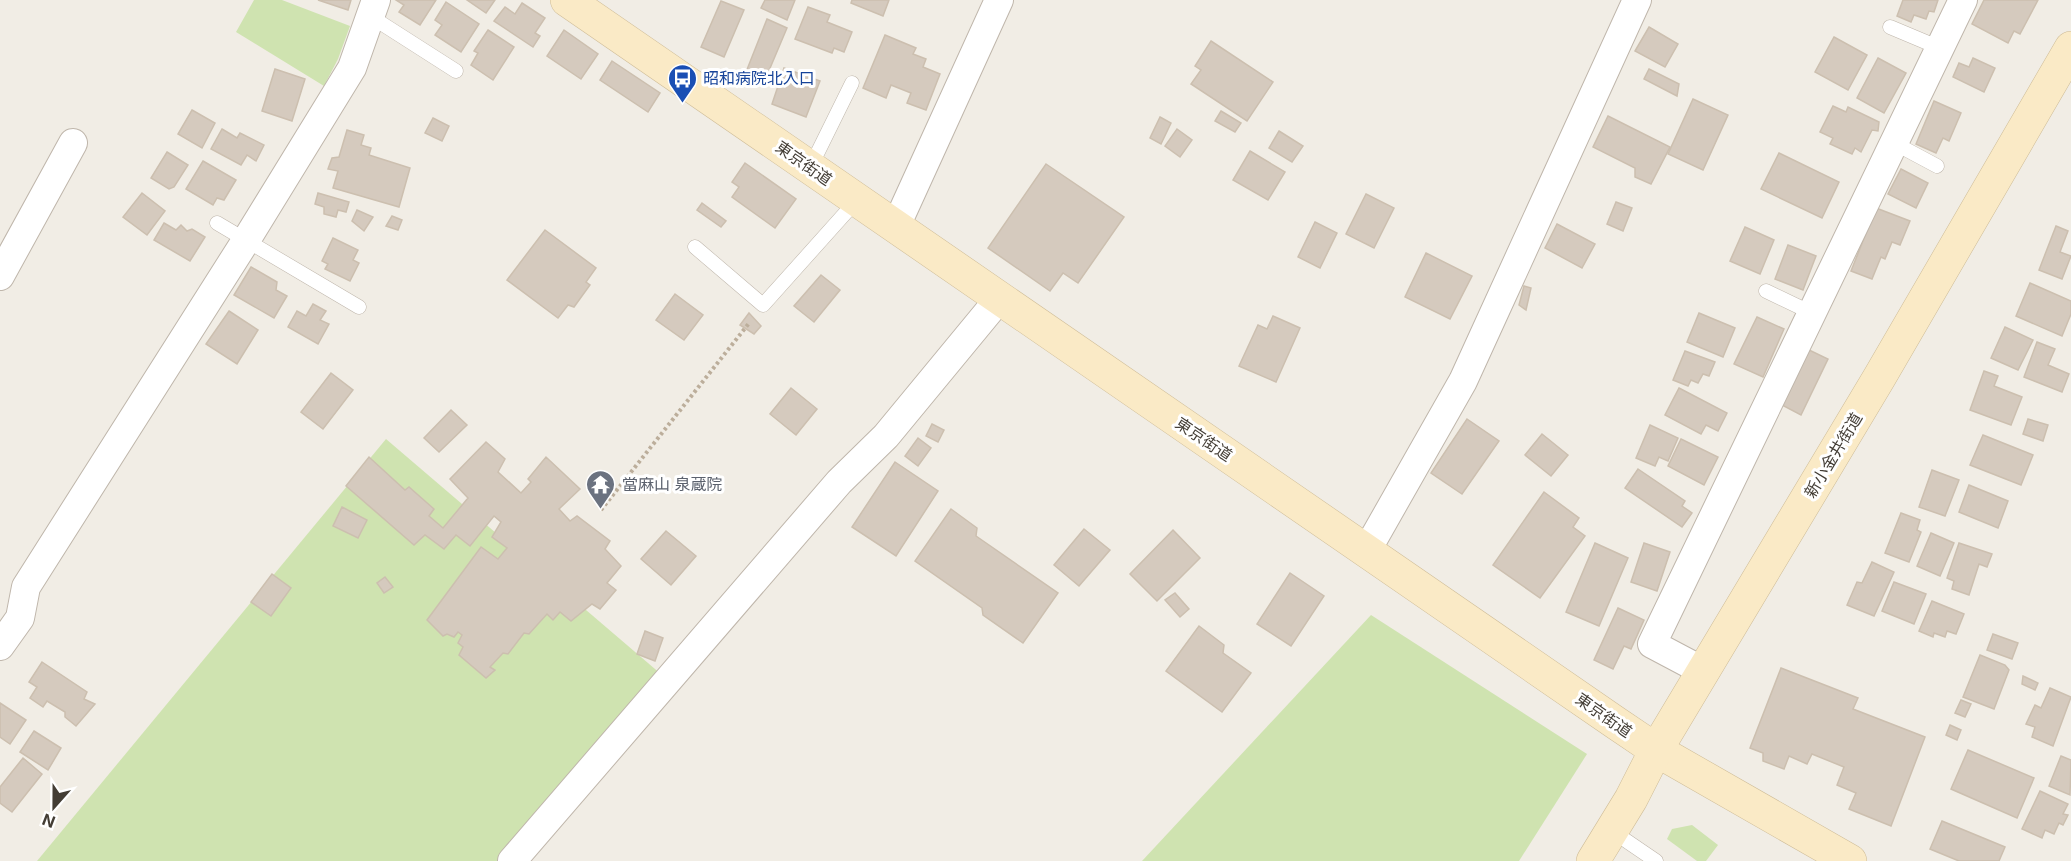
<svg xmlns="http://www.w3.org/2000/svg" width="2071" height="861" viewBox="0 0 2071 861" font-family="Inter,'Noto Sans JP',sans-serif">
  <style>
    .green { fill: #cfe3b0 }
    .building { fill: #d5cabe; stroke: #ccbfaf; stroke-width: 1.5 }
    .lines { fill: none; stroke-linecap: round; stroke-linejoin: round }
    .lane-casing { stroke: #bfb6ab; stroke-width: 15 }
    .street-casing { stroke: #bfb6ab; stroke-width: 30 }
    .secondary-casing { stroke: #cebc97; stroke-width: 34 }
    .path { stroke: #bcae9b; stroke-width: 4; stroke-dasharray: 3 3; stroke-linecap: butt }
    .lane { stroke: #fff; stroke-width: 14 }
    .street { stroke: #fff; stroke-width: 28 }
    .secondary { stroke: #faeac6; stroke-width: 33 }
    .labels { text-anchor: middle; stroke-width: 6; stroke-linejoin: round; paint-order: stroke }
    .transit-label { font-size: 16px; fill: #164399; stroke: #fff; text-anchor: start }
    .street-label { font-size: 16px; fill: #433d35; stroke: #fff }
    .worship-label { font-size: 16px; fill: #5b616d; stroke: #fff; text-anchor: start }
  </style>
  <rect width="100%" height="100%" fill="#f1ede5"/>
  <!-- green -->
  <g class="green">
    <path d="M254,0H282L350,26L338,59L324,86L236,32Z"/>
    <path d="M386,439L662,675L503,861H37Z"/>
    <path d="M1371,615L1587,754L1519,861H1142Z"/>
    <path d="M1692,825L1718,845L1706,861H1697L1667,839L1672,829Z"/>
  </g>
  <!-- building -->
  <g class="building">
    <path d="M318,0H351L348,10Z"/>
    <path d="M396,0H436L420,25L399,12L404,5Z"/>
    <path d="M467,0H495L486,13Z"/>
    <path d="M765,0H795L787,20L761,8Z"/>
    <path d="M852,0H889L883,16L851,3Z"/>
    <path d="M1903,0H1938L1934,12L1929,11L1926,19L1914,15L1911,22L1897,16Z"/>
    <path d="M1984,0H2038L2020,34L2014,31L2008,43L1972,24Z"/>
    <path d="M721,1L744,10L724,57L701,47Z"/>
    <path d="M446,2L479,24L461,52L435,35L442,25L435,20Z"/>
    <path d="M522,3L545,18L535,33L540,36L533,47L494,21L505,7L515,14Z"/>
    <path d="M808,7L830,15L827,22L852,32L844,52L834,48L832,53L795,39Z"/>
    <path d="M767,19L787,28L765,80L746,72Z"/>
    <path d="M1649,27L1678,44L1665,67L1635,51Z"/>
    <path d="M488,30L514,47L493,80L471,65L478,53L474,51Z"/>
    <path d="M564,30L598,54L581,79L547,56Z"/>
    <path d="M885,35L916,48L913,54L926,59L923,67L940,74L926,110L907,103L911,93L891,85L886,98L863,88Z"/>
    <path d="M1834,37L1867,55L1848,90L1815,72Z"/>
    <path d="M1211,41L1273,82L1247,121L1191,84L1201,70L1195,66Z"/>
    <path d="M1878,58L1906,73L1884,113L1857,98Z"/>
    <path d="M1973,58L1995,68L1984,92L1953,77L1959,63L1969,67Z"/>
    <path d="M612,61L660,93L648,112L600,80Z"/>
    <path d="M784,68L820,81L806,117L772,104Z"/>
    <path d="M275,69L305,79L292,121L262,111Z"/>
    <path d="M1649,69L1679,84L1677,96L1644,79Z"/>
    <path d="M1693,99L1728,115L1703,170L1668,154Z"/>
    <path d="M1934,101L1961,113L1949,141L1943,138L1936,153L1916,144Z"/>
    <path d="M1833,106L1846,112L1848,107L1879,122L1878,131L1872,130L1861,152L1855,148L1852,154L1830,144L1833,138L1820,132Z"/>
    <path d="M192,110L215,123L202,148L178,134Z"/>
    <path d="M1221,111L1241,123L1235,132L1215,121Z"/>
    <path d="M1608,116L1670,147L1651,184L1635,177V168L1593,147Z"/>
    <path d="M1160,117L1171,123L1161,144L1150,138Z"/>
    <path d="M433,118L449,126L442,141L425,133Z"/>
    <path d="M222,129L237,138L240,133L264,145L256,161L247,155L241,165L211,149Z"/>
    <path d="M1177,129L1192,140L1180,157L1165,146Z"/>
    <path d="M347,130L364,135L361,145L371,148L369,155L410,168L399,207L333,188L338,171L328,169L332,158L339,157Z"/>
    <path d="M1279,131L1303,146L1292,162L1269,148Z"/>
    <path d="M1250,151L1285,172L1268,200L1233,180Z"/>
    <path d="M167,152L188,165L174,187L169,189L151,178Z"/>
    <path d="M1779,153L1839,182L1822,218L1761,189Z"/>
    <path d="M203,161L236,180L224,200L217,198L213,205L186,189Z"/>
    <path d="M745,163L796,199L775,228L732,197L739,187L732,182Z"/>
    <path d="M1046,164L1124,217L1078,283L1063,273L1050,291L988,248Z"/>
    <path d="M1901,169L1928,183L1916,208L1888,194Z"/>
    <path d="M142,193L165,211L147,235L123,217Z"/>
    <path d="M318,193L349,202L346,212L338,210L336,217L324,214V207L315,204Z"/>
    <path d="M1366,194L1394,208L1374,248L1346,234Z"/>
    <path d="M1616,202L1632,208L1623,231L1607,224Z"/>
    <path d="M702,203L726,221L721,227L697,210Z"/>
    <path d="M1876,208L1910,221L1900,245L1892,242L1885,259L1881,257L1872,279L1851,271Z"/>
    <path d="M357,210L373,217L364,231L352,221Z"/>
    <path d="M392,216L402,220L398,230L386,226Z"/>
    <path d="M1315,222L1337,233L1320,268L1298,257Z"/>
    <path d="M164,223L176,230L181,225L187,231L192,229L205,237L190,261L154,240Z"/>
    <path d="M1557,224L1595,244L1582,268L1545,248Z"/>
    <path d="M2056,226L2068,231L2060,252L2071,256L2062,279L2039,270Z"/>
    <path d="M1745,227L1774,240L1760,274L1730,261Z"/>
    <path d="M545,230L596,268L586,282L590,285L574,307L568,305L558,318L507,280Z"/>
    <path d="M333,238L358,250L353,260L359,263L350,281L325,269L328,264L322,261Z"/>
    <path d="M1788,245L1816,256L1803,290L1775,279Z"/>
    <path d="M1426,253L1472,276L1450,319L1405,297Z"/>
    <path d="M251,267L277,282L276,290L287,296L274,318L234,295Z"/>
    <path d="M821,275L840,290L814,322L794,306Z"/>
    <path d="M2030,283L2071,301V314L2062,336L2016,316Z"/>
    <path d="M1524,286L1531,288L1526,310L1519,305Z"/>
    <path d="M675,294L703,315L684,340L656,320Z"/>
    <path d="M313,304L326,311L320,320L329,324L318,344L288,327L297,311L306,316Z"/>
    <path d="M229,311L258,330L237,364L206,344Z"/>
    <path d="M749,313L761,326L754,334L740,325Z"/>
    <path d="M1699,313L1735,328L1723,357L1687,342Z"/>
    <path d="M1273,316L1300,328L1276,382L1239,366L1258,325L1267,329Z"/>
    <path d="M1757,317L1784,329L1763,377L1734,364Z"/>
    <path d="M2005,327L2033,340L2018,370L1991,358Z"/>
    <path d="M2037,342L2055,349L2048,365L2069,374L2062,392L2024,377Z"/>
    <path d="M1807,349L1828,359L1801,415L1780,404Z"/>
    <path d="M1685,351L1715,362L1709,376L1703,374L1698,383L1691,380L1688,386L1673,380Z"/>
    <path d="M1984,371L1998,376L1994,386L2022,397L2011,425L1970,410Z"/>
    <path d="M331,373L353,390L323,429L301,412Z"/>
    <path d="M791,388L817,409L796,435L770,414Z"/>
    <path d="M1679,388L1727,413L1718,431L1706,425L1701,434L1665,415Z"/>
    <path d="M451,410L467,425L439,452L424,438Z"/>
    <path d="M1467,419L1499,441L1462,494L1431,473Z"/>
    <path d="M2028,419L2048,425L2043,441L2023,434Z"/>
    <path d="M932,424L944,430L938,442L926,436Z"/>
    <path d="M1650,425L1678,438L1668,461L1659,457L1655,466L1636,458Z"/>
    <path d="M1542,434L1568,455L1551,476L1525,455Z"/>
    <path d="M1983,435L2033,455L2021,485L1970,465Z"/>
    <path d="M918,438L931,448L918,466L905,456Z"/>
    <path d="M1681,439L1718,457L1704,485L1668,466Z"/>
    <path d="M486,442L505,459L498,472L521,493L531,482L528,479L546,457L580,489L559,509L570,521L577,516L610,541L605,549L621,566L607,583L616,590L600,609L592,604L571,621L560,612L553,620L547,614L529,634L524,633L508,654L503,653L490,667L495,670L486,678L459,655L463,647L458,643L462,635L458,632L454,637L447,634L443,636L427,620L481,547L498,559L507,548L492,537L501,522L494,516L470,546L456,535L444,549L425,535L414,545L346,486L369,457L405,490L409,487L434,509L429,516L443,528L468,498L450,479Z"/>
    <path d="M895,462L938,491L896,556L852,527Z"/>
    <path d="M1638,469L1685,501L1682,506L1692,513L1682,527L1625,488Z"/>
    <path d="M1932,470L1959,480L1945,516L1919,507Z"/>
    <path d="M1969,485L2008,501L1998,528L1959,512Z"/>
    <path d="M1544,492L1579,518L1573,527L1585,536L1540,598L1493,565Z"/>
    <path d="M342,507L367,520L358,538L333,526Z"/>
    <path d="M951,509L977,528L976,536L1058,593L1023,643L983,615L982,608L915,561Z"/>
    <path d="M1901,513L1920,520L1917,530L1921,532L1909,562L1885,553Z"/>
    <path d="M1084,529L1110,550L1079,586L1054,565Z"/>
    <path d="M1173,530L1200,558L1157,601L1130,574Z"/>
    <path d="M666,531L696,556L671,585L641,559Z"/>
    <path d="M1931,533L1954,543L1940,576L1917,566Z"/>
    <path d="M1595,543L1628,558L1599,626L1566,612Z"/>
    <path d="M1644,543L1670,552L1657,591L1631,582Z"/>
    <path d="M1959,543L1992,554L1987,567L1979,564L1969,595L1952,589L1954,581L1947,578Z"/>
    <path d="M1872,562L1894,572L1874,616L1847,605L1857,582L1862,583Z"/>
    <path d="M1290,573L1324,596L1291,646L1257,624Z"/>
    <path d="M272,574L291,588L271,616L251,602Z"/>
    <path d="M385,577L393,587L384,593L377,583Z"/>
    <path d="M1894,582L1926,594L1914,624L1882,611Z"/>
    <path d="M1175,593L1189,609L1180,617L1165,600Z"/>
    <path d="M1932,601L1964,614L1956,634L1947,631L1945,637L1934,633L1933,637L1919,631Z"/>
    <path d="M1618,608L1644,620L1631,649L1624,646L1613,669L1594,660Z"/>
    <path d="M1199,626L1224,645L1223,653L1251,673L1222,712L1166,671Z"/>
    <path d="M645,631L663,638L655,661L637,654Z"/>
    <path d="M1993,634L2018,643L2012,659L1987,650Z"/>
    <path d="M1980,655L2005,665L2009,670L1994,709L1963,697Z"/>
    <path d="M42,662L87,692L84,699L95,704L76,726L65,717V712L47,701L43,707L30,698L37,687L29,682Z"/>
    <path d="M1781,668L1858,698L1853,709L1925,737L1891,826L1849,809L1856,793L1837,785L1844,767L1812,754L1807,764L1789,756L1784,769L1763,761V753L1750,748Z"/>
    <path d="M2023,676L2038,683L2035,690L2022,684Z"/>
    <path d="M2050,688L2071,697L2053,746L2032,737L2035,727L2026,724L2035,705L2041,708Z"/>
    <path d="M1961,700L1971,704L1965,717L1955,713Z"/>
    <path d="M0,703L26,720L10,744L0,737Z"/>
    <path d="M1950,725L1961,730L1957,740L1946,735Z"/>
    <path d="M34,731L61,748L48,770L20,752Z"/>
    <path d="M1968,750L2034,778L2017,818L1951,789Z"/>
    <path d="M2061,756L2071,760L2070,795L2049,786Z"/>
    <path d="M23,758L42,774L12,812L0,803V787Z"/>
    <path d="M2040,791L2068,804L2063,814L2068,815L2063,825L2059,823L2054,834L2045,830L2042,838L2022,829Z"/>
    <path d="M1942,821L2005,847L1999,861H1959L1930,849Z"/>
  </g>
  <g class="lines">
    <defs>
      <g id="lane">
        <path d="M370,16L456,71"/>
        <path d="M1890,27L1940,48"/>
        <path d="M1894,143L1937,166"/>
        <path d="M810,168L852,83"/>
        <path d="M217,223L359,307"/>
        <path d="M695,247L763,305L857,200"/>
        <path d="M1766,291L1812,313"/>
        <path d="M1612,831L1656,861"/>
      </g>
      <g id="street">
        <path d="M896,226L999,0"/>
        <path d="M0,276L73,143"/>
        <path d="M1367,550L1463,381L1637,0"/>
        <path d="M0,646L20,618L26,587L245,242L352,68L376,0"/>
        <path d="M1703,671L1652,644L1963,0"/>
        <path d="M512,861L839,482L886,436L999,299"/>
      </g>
      <g id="secondary">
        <path d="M567,0L1616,723L1656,750L1850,861"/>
        <path d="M1593,861L1631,799L1656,750L1879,378L2071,48"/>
      </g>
    </defs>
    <!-- lane casing -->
    <use href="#lane" class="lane-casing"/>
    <!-- street casing -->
    <use href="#street" class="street-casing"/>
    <!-- secondary casing -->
    <use href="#secondary" class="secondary-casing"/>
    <!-- path -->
    <path class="path" d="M601,510L750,322"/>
    <!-- lane -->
    <use href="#lane" class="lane"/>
    <!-- street -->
    <use href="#street" class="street"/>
    <!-- secondary -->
    <use href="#secondary" class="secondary"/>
  </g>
  <!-- icons -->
  <defs>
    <symbol id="bus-pin" viewBox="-11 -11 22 30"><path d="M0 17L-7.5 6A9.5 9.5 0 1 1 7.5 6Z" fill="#1a4fb4" stroke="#fff"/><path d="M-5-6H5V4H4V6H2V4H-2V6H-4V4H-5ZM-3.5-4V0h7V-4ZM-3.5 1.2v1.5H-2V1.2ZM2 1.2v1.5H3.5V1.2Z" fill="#fff"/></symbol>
    <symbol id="temple-pin" viewBox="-11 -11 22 30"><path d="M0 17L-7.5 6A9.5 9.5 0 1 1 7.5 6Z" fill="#6b7280" stroke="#fff"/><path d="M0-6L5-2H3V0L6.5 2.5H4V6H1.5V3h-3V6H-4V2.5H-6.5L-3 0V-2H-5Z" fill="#fff"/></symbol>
  </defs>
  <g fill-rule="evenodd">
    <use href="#bus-pin" x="666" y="62" width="33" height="45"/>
    <use href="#temple-pin" x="584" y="468" width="33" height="45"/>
  </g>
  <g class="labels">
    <!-- transit labels -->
    <g class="transit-label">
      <text x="703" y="84">昭和病院北入口</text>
    </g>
    <!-- street labels -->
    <g class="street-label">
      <text transform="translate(804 163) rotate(35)" y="6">東京街道</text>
      <text transform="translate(1204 439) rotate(34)" y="6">東京街道</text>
      <text transform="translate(1833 455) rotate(-59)" y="6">新小金井街道</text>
      <text transform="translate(1604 715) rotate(35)" y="6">東京街道</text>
    </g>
    <!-- worship labels -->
    <g class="worship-label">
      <text x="622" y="490">當麻山 泉蔵院</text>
    </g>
  </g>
  <!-- north arrow -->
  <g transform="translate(54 807) rotate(201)" stroke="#ffffff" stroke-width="4.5" paint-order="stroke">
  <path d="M0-4.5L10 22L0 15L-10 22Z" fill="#433d35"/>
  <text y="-9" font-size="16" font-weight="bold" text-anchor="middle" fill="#433d35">N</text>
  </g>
</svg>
